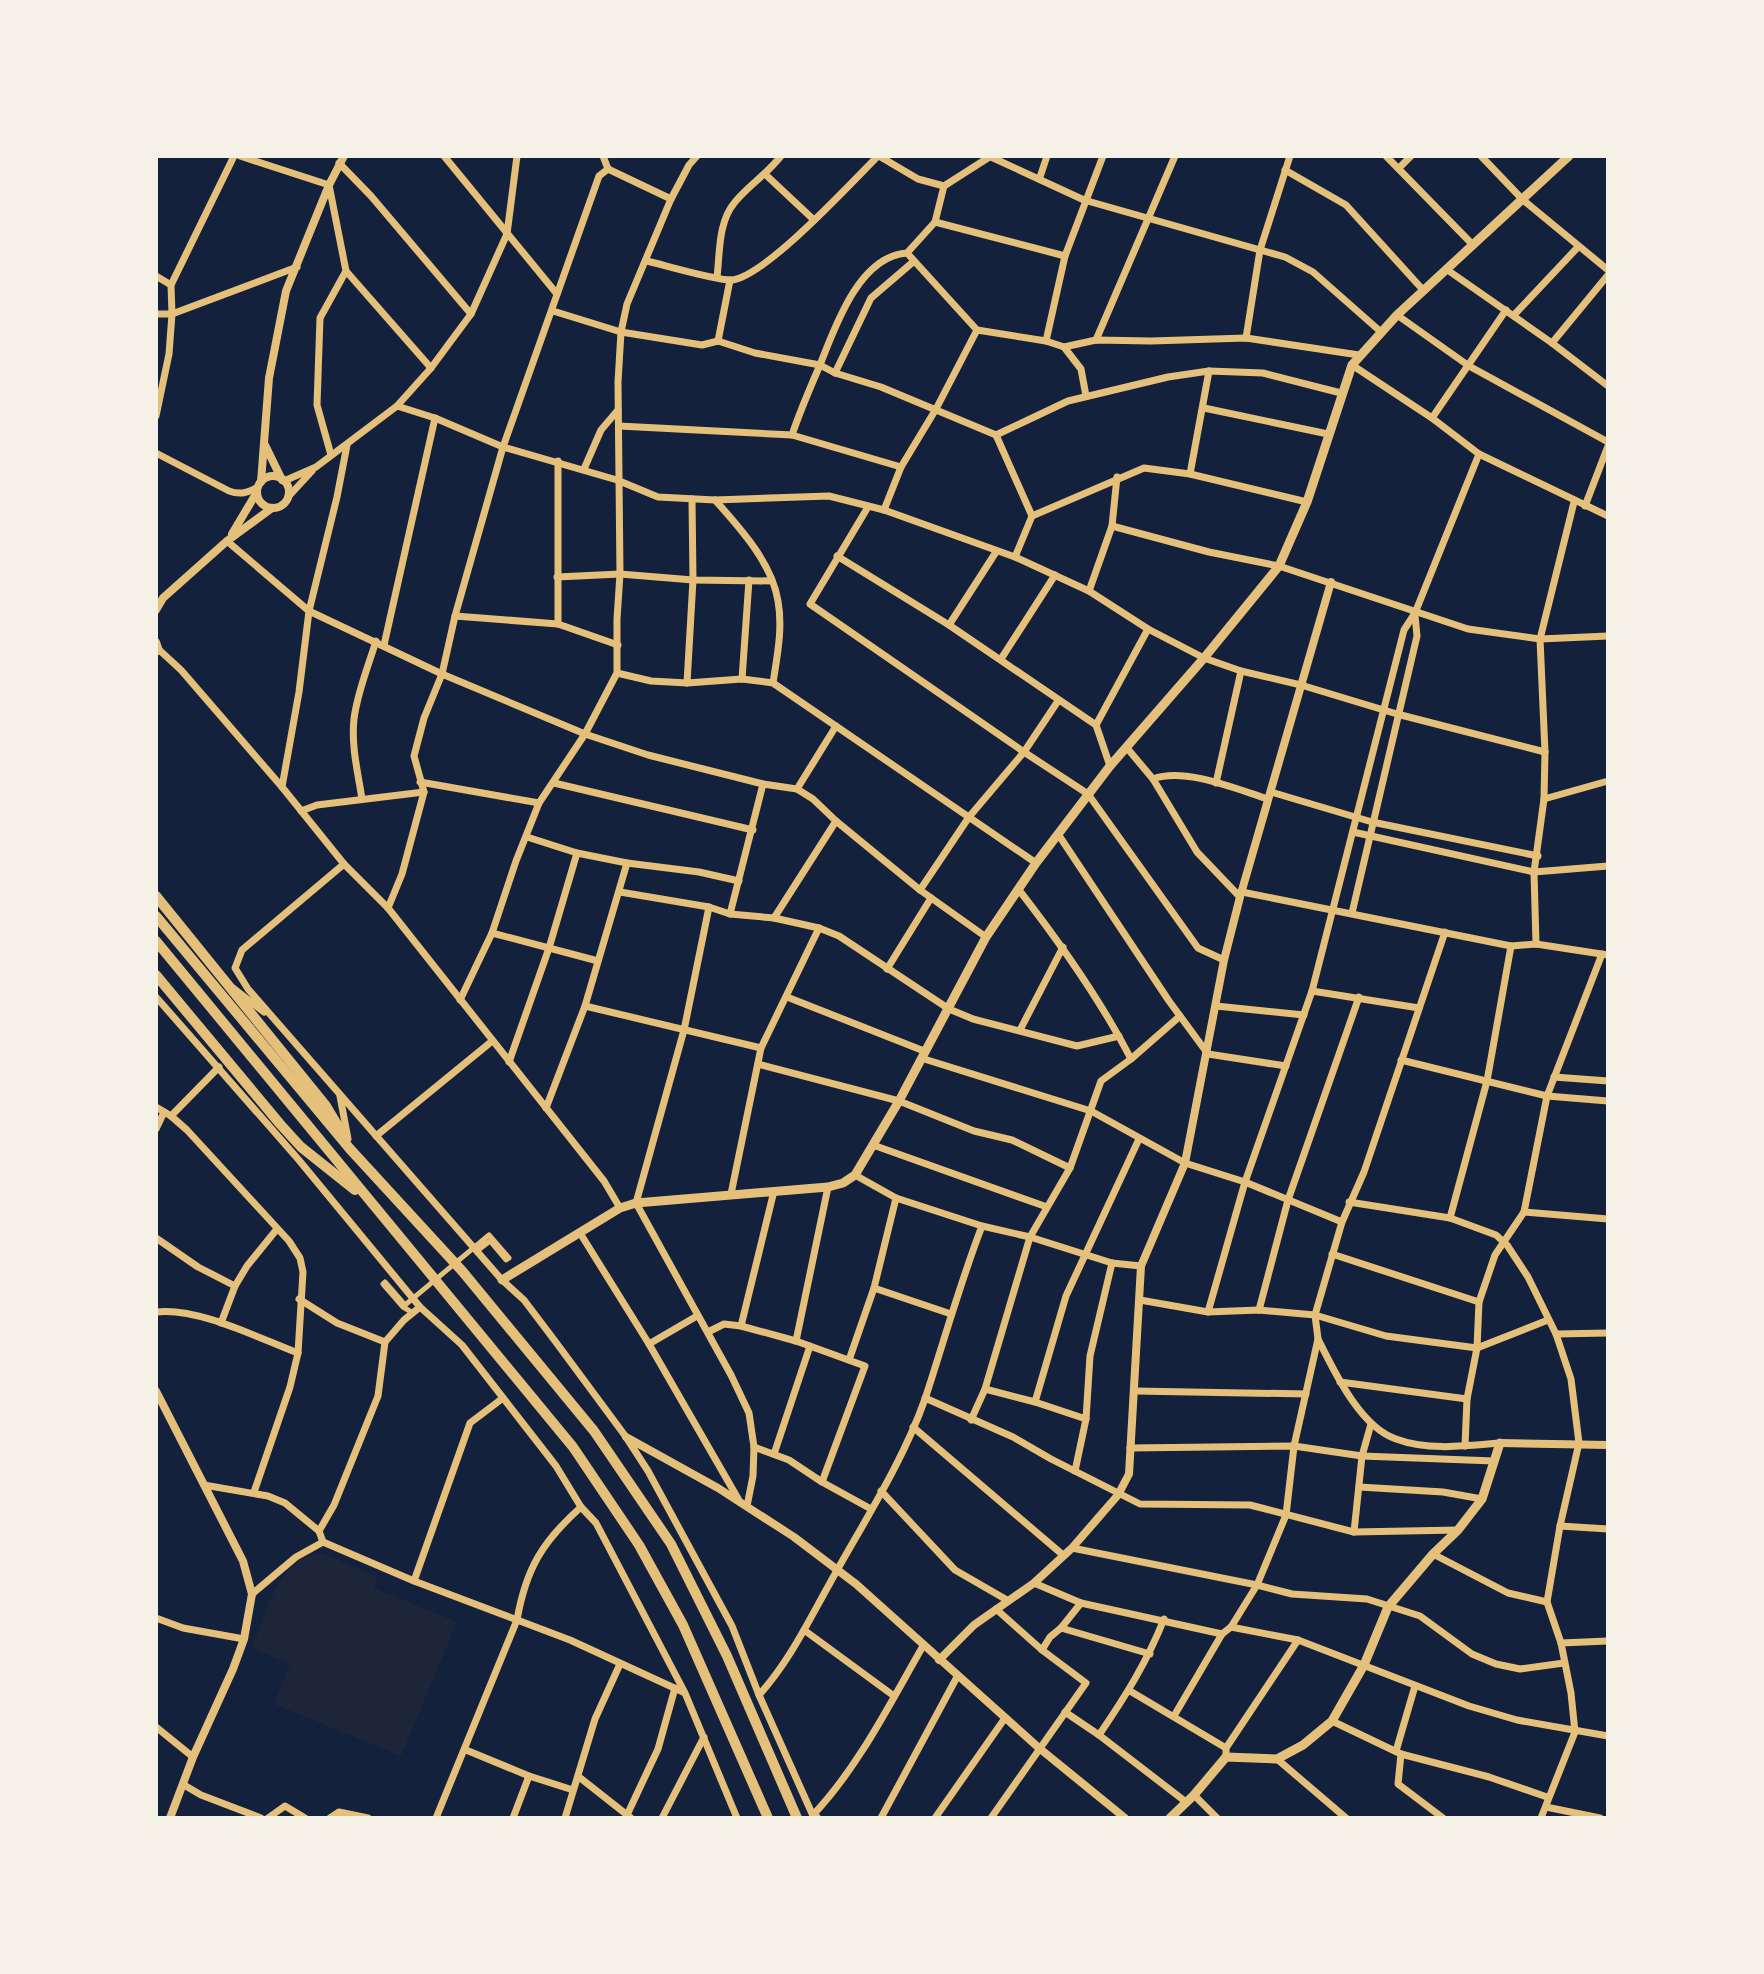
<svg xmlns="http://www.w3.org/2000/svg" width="1764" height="1974" viewBox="0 0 1764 1974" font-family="Quicksand,sans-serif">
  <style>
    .green { fill: #1d2539 }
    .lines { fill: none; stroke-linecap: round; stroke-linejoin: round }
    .pedestrian { stroke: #e5c07b; stroke-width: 5 }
    .minor { stroke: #e5c07b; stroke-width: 7 }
    .tertiary { stroke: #e5c07b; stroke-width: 8 }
    .secondary { stroke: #e5c07b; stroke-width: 9 }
    .primary { stroke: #e5c07b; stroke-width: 10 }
  </style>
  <rect width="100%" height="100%" fill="#14213d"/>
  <!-- green -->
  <path class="green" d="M321,1553L378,1577L374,1588L457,1622L401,1756L274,1704L290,1664L252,1648C267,1613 277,1558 321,1553Z"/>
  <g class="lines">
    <!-- pedestrian -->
    <path class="pedestrian" d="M413,1313L403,1307L383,1284L385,1282L405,1305L489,1235L509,1258L506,1260L490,1241L477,1251"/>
    <!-- minor -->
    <g class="minor">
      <path d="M240,156L329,185L346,271L320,318L317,405L331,455"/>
      <path d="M444,156L557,294"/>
      <path d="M603,156L608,169"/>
      <path d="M879,156L918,179L944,186L991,156"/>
      <path d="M1386,156L1473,245"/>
      <path d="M1481,156L1523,200L1608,270"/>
      <path d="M991,157L1084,200L1285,257L1313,272L1381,332"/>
      <path d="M339,163L371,196L471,314"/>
      <path d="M1399,168L1411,156"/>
      <path d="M1285,170L1346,205L1424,291"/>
      <path d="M766,175L814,220"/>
      <path d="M1040,177L1047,156"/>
      <path d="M935,222L1065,256"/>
      <path d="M907,253L977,330L1046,341L1064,347L1081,369L1086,396"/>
      <path d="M647,261C664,265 718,281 732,280C766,276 851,183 878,156"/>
      <path d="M1446,269L1552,343L1608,386"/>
      <path d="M346,271L431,368"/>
      <path d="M156,276L171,285"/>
      <path d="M717,277C720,252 718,222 735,202C749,185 766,175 781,156"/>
      <path d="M553,311L621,332L702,345L718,341L755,353L820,365L835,373L881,387L996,435L1068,401L1168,377L1209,371L1263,373L1341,393"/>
      <path d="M156,314H172L297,267"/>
      <path d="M1397,315L1469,366L1608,442"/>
      <path d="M1514,315L1578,247"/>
      <path d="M1246,338L1260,250L1290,156"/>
      <path d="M1096,340L1175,156"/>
      <path d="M718,341L730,280"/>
      <path d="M1046,341L1065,256L1103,156"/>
      <path d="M1552,343L1608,275"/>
      <path d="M1064,347L1096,340L1151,341L1246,338L1359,355"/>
      <path d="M1352,365L1432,418L1479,454L1608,516"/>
      <path d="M835,373L871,298L913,262"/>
      <path d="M397,406L435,418L503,447L617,480L658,497L715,500L829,496L884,510L1015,557L1089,591L1148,629L1204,658L1241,671L1301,685L1397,714L1545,752"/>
      <path d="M1204,408L1328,434"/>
      <path d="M156,416L169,354L172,314L171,285L234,156"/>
      <path d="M1432,418L1506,310"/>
      <path d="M619,426L792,435L901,467"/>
      <path d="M792,435C800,411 810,388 820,365C835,327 859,256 907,253L935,222L944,186"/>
      <path d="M996,435L1032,516"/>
      <path d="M156,453L229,491C240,495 248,493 258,487"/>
      <path d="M558,461V624"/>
      <path d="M584,469L601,430L618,410"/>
      <path d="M1190,474L1209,371"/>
      <path d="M284,481L316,467L397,406L431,368L471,314L507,234L517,156"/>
      <path d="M288,497L312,471"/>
      <path d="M715,500C740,528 772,563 778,601C783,629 777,656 773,683"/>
      <path d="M1585,506L1608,446"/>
      <path d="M868,507L810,604L1024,752L1088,794L1198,948L1224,960"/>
      <path d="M884,510L901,467L936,409L977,330"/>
      <path d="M1112,526L1209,552L1279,566L1468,629L1540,639L1608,636"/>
      <path d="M227,541L309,611L442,674L585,734L648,755L763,784L797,789L813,799L836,821L920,890L986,937"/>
      <path d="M837,556L949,625L1096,725L1110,766"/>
      <path d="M1015,557L1032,516L1144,468L1190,474L1307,502"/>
      <path d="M557,577L620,574L693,580L772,581"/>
      <path d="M1089,591L1112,526L1117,477"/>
      <path d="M455,616L503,447L599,176L608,169L671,199"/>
      <path d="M949,625L996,552"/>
      <path d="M384,645L435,418"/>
      <path d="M156,647L181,670L282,787L344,864L388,908L604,1181L620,1208"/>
      <path d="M1001,659L1055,575"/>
      <path d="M617,673L651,681L687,683L742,679L773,683L1036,863"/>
      <path d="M742,679L749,580"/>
      <path d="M687,683L693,580L692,499"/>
      <path d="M1096,725L1148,629"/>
      <path d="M1127,748L1153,779L1197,852L1240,897"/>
      <path d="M1153,779C1184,767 1236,789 1268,799"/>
      <path d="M420,782L539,803"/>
      <path d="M554,783L753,830"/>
      <path d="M1216,783L1241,671"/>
      <path d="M282,787L299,692L309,611L337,497L347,445"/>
      <path d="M797,789L836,726"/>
      <path d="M1271,792L1372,822L1538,856"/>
      <path d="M362,799C358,773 351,746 354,719C357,693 368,667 376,641"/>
      <path d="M1544,799L1608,781"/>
      <path d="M301,811L317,805L424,792"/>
      <path d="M1353,832L1534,872L1608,866"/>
      <path d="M1058,834L1169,1001L1208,1054L1286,1066"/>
      <path d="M527,837L577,853L627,863L585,1006L546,1108"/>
      <path d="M627,863L699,872L739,881"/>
      <path d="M344,864L242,950L235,968L248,989L502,1280L524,1300L555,1341L626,1437L648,1471L732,1626L759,1695L814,1818"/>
      <path d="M920,890L969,817L1024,752L1058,701"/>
      <path d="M1019,890C1061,944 1100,999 1131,1059"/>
      <path d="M620,892L709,907L730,914L774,918L819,928L839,936L949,1009L973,1019L1077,1046L1119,1036"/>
      <path d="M1242,892L1511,946L1536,944L1608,955"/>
      <path d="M709,907L684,1030L636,1203L731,1375L749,1413L754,1447L753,1476L747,1506"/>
      <path d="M388,908L402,874L424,792L414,756L424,718L442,674L455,616L558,624L618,645"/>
      <path d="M1352,913L1417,636L1415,615"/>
      <path d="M730,914L763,784"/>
      <path d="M774,918L836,821"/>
      <path d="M492,933L598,961"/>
      <path d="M1536,944L1534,872L1544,799L1545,752L1540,639L1574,502"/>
      <path d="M887,969L931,898"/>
      <path d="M233,988L264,1012"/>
      <path d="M1312,991L1419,1008"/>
      <path d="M156,997L298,1159L420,1307L462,1345L556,1466L581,1507L596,1523L685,1693L737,1818"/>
      <path d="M787,997L924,1051"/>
      <path d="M460,1000L492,933L516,861L539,803L585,734L617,673V619L620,574L618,382L621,332L627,304L671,199L689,165L697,156"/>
      <path d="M585,1006L761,1048"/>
      <path d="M1216,1006L1304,1015"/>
      <path d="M1020,1030L1063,947"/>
      <path d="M921,1058L1091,1111L1185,1163L1245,1182L1342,1222"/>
      <path d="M1401,1060L1547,1096L1608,1101"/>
      <path d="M509,1062L549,948L577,853"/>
      <path d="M758,1064L899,1101L974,1131L1012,1140L1070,1168"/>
      <path d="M1554,1077L1608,1081"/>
      <path d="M340,1096L348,1139"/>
      <path d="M156,1107L171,1116L187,1130L289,1241L300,1258L303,1272L298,1353L290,1387L254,1492"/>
      <path d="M171,1116L219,1067"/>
      <path d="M156,1129L164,1112"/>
      <path d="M376,1136L491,1042"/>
      <path d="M873,1145L1047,1207"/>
      <path d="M855,1175L896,1198L982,1226L1030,1237L1112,1263L1141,1266"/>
      <path d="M731,1194L761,1048L819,928"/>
      <path d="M1349,1202L1450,1218L1496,1235L1507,1245L1528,1277L1556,1334L1571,1379L1579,1443L1560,1526L1547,1602L1561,1643L1571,1693L1575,1732L1541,1818"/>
      <path d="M1524,1212L1608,1219"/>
      <path d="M1450,1218L1487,1081L1511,946"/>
      <path d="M580,1233L649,1344L740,1502"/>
      <path d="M156,1238L198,1267L235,1286"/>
      <path d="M1332,1254L1479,1302"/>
      <path d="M874,1288L951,1314"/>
      <path d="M299,1299L337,1323L385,1342"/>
      <path d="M1140,1300L1208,1312L1259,1310L1315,1315L1386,1336L1477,1348L1548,1320"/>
      <path d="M1259,1310L1288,1200L1359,997"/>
      <path d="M156,1312C198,1307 258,1338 298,1353"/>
      <path d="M1208,1312L1245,1182L1312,991L1404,630L1415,613L1479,454"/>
      <path d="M221,1323L235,1286L247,1266L277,1229"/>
      <path d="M741,1326L774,1191"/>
      <path d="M708,1332L724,1324L741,1326L796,1341L865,1366L822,1482"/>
      <path d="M1556,1334L1608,1333"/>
      <path d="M1318,1339C1334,1371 1360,1427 1396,1439C1428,1451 1466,1446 1500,1443"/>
      <path d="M796,1341L828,1187"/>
      <path d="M649,1344L697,1316"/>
      <path d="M849,1360L874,1288L896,1198"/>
      <path d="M1340,1382L1467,1399"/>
      <path d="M985,1389L1035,1402L1086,1419"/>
      <path d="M1135,1391L1306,1394"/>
      <path d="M925,1398L1013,1437L1051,1459L1140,1504L1250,1505L1354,1532L1458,1530"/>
      <path d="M1035,1402L1066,1296L1139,1139"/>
      <path d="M971,1420L985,1389L1030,1237L1070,1168L1101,1081L1131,1059L1180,1016"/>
      <path d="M913,1427L1063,1555"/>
      <path d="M1465,1446L1467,1399L1477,1348L1479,1302L1495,1255L1524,1212L1547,1096L1602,954"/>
      <path d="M754,1447L789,1460L822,1482L871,1509"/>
      <path d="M1130,1448L1294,1446L1362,1456L1494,1461"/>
      <path d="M774,1454L810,1346"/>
      <path d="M1075,1471L1086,1419L1090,1356L1112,1263"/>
      <path d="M204,1485L268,1496L285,1503L319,1531"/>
      <path d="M1359,1487L1443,1492L1482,1499"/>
      <path d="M881,1491L955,1570L1007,1600"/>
      <path d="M1560,1526L1608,1529"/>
      <path d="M1354,1532L1362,1456L1371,1424"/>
      <path d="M323,1542L414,1581L570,1640L683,1692"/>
      <path d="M1072,1548L1257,1585L1292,1594L1367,1599L1420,1616L1472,1654L1496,1664L1520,1669L1564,1663"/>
      <path d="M1433,1554L1508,1593L1547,1602"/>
      <path d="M414,1581L470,1423L503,1398"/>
      <path d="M1034,1583L1081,1603L1222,1634"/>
      <path d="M252,1594L296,1557L323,1542L319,1531L334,1505L378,1396L385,1342L404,1320L420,1307"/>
      <path d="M156,1618L183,1628L244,1639"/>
      <path d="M1231,1627L1298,1640L1469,1706L1517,1720L1608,1736"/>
      <path d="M1061,1628L1081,1603"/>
      <path d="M804,1630L894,1696"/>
      <path d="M1561,1643L1608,1641"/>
      <path d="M1042,1650L1050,1637L1061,1628L1150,1654"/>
      <path d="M1130,1691L1226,1748"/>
      <path d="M759,1695C789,1662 808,1622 830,1583C863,1523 902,1464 925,1399C944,1341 960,1283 982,1226"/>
      <path d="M1065,1712L1099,1735L1186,1802"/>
      <path d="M1174,1716L1222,1634L1231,1627L1257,1585L1286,1515L1294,1446L1318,1339L1315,1315L1342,1222L1364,1172L1445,932"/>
      <path d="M1332,1721L1401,1754L1489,1777L1547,1797"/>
      <path d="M156,1727L193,1757"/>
      <path d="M1099,1735C1125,1697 1147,1662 1164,1619"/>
      <path d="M466,1750L529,1776L573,1790"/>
      <path d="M1396,1751L1415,1686"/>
      <path d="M1401,1754L1398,1784L1443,1818"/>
      <path d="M1226,1757V1748L1298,1640"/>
      <path d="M1277,1759L1346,1818"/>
      <path d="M579,1777L631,1818"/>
      <path d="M184,1785L201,1795L261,1818"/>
      <path d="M1194,1795L1217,1818"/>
      <path d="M1546,1807L1600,1818"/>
      <path d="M627,1815L658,1749L675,1688"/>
      <path d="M817,1817L813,1815C859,1766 889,1705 923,1646"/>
      <path d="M268,1818L285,1806L305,1818"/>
      <path d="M330,1818L339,1812L368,1818"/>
      <path d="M436,1818L517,1620C526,1568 543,1541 581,1507"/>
      <path d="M513,1818L529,1776"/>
      <path d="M565,1818L595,1719L620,1664"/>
      <path d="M662,1818L704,1737"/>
      <path d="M881,1818L957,1677"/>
      <path d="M935,1818L1005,1718"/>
      <path d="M991,1818L1086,1683L1042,1650L996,1609"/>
    </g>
    <!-- tertiary -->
    <g class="tertiary">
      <path d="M265,445L282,480"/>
      <circle cx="273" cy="492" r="16"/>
      <path d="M261,482L269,378L286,291L329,185L344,156"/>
      <path d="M232,534L257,492"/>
      <path d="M156,610L163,598L227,541L272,508"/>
      <path d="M156,642L159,651"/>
      <path d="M156,1391L243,1561L252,1594L244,1639L233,1669L193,1757L170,1818"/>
      <path d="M626,1437L718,1488L794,1537L856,1584L1039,1748L1125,1818"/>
      <path d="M1500,1443L1608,1445"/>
      <path d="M939,1660L974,1625L1034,1583L1072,1548L1118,1495L1129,1474L1141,1266L1185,1163L1224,960L1240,897L1331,582"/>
    </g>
    <!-- secondary -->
    <g class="secondary">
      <path d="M502,1280L620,1208L636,1203L828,1187L843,1183L855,1175L899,1101L986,937L1036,863L1110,766L1204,658L1279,566L1307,502L1352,365L1397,315L1569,156"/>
      <path d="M1170,1818L1194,1795L1226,1757L1277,1759L1303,1745L1332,1721L1364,1665L1388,1607L1433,1554L1458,1530L1482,1499L1500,1443"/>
    </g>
    <!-- primary -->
    <g class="primary">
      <path d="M156,896L326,1106L344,1136"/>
      <path d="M156,916L350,1149L463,1272L594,1431L671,1544L727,1656L797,1818"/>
      <path d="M156,941L573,1447L639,1545L683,1625L768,1818"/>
      <path d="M156,975L280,1124L301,1147L355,1190"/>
    </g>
  </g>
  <!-- border -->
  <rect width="1764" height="1974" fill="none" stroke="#f6f1e7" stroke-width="316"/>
</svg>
